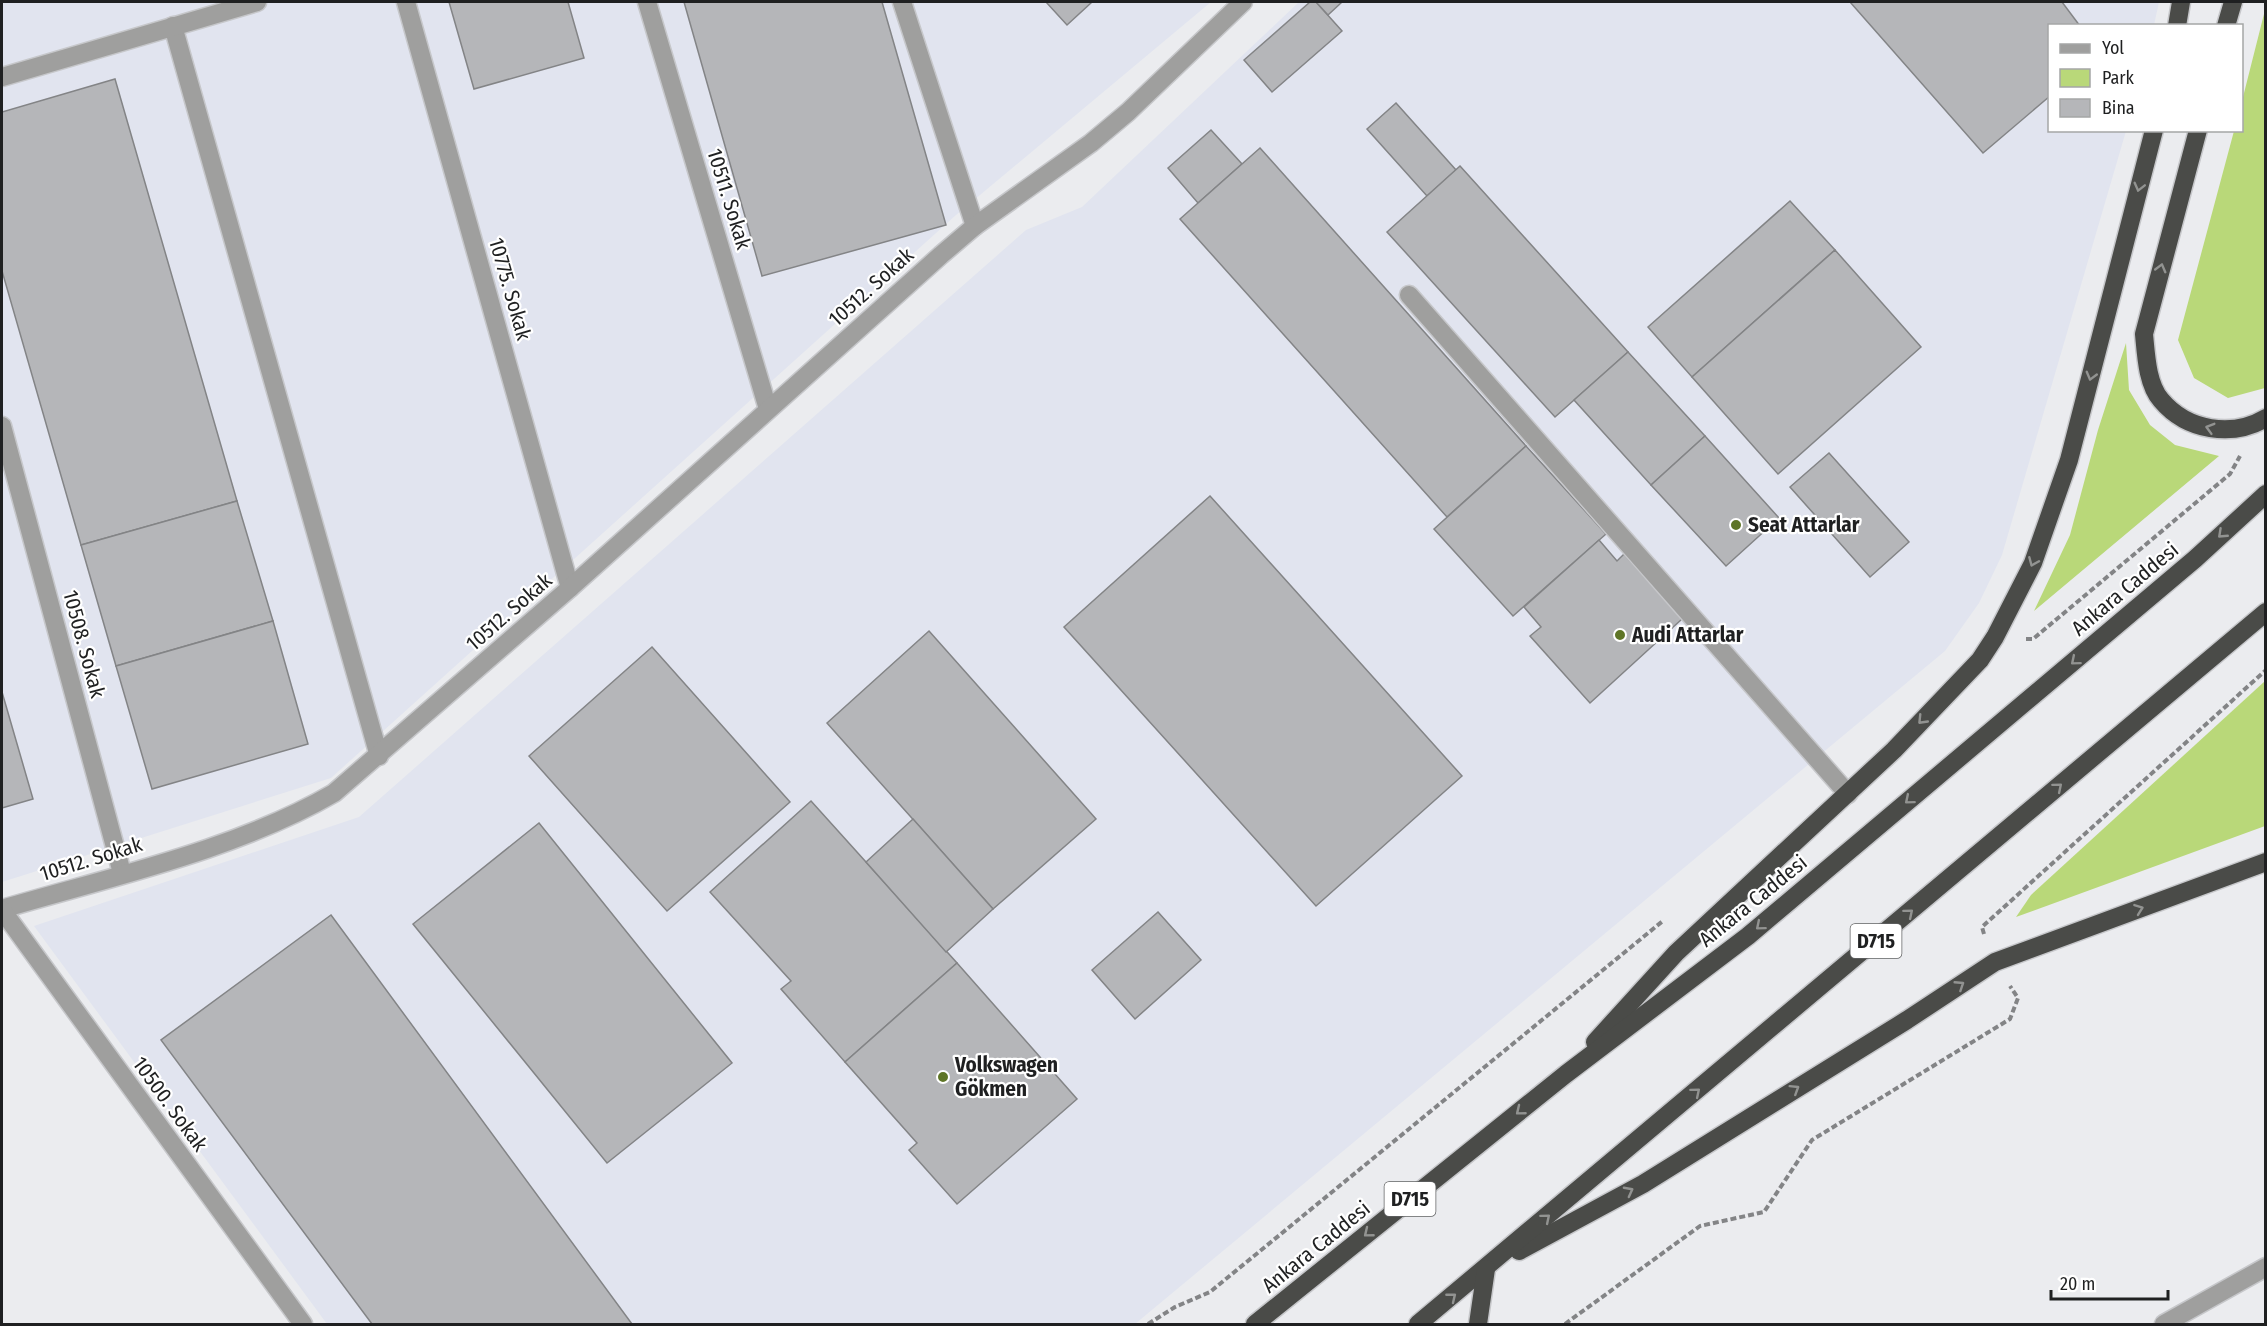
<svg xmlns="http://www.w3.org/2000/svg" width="2267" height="1326" viewBox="0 0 2267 1326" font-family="'Fira Sans Condensed',sans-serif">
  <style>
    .built { fill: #e1e4ef }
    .green { fill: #b9d879 }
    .building { fill: #b5b6b9; stroke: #838486; stroke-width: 1.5 }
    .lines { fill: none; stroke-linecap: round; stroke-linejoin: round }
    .minor-casing { stroke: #c6c7ca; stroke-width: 21 }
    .highway-casing { stroke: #c6c7ca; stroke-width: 21 }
    .path { stroke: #838486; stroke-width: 4; stroke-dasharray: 6 3; stroke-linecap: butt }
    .minor { stroke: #9f9f9e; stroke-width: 18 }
    .highway { stroke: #4a4b48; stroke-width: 18 }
    .oneway { stroke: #929391 }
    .poi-dot { fill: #5e7526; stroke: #fff; stroke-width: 2 }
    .labels { text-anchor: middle; stroke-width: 4.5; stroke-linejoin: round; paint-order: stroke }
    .shield { fill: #fff; stroke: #626364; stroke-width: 1.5 }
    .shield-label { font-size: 20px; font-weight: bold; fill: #1f2021 }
    .street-label { font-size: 21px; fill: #1f2021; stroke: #fff }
    .poi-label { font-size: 21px; font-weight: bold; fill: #1f2021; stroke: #fff; text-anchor: start }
  </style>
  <rect width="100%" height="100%" fill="#ebecef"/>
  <!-- built -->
  <g class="built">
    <path d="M2,2H1211L956,215L331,778L2,882Z"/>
    <path d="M1299,2H2159L2154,25L2050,26V130L2126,131L2002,555L1979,603L1945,651L1135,1324H327L34,926L359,817L1026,230L1082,207Z"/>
  </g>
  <!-- green -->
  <g class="green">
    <path d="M2265,10V388L2228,398L2194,378L2178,340L2234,131L2242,130V101Z"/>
    <path d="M2126,343L2129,390L2150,425L2175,445L2219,456L2034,611L2070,535L2098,430Z"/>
    <path d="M2265,681V826L2016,917L2031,895Z"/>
  </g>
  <!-- building -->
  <g class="building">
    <path d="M449,2H568L584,58L474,89Z"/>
    <path d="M684,2H882L946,225L762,276Z"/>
    <path d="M1046,2H1092L1067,25Z"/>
    <path d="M1310,2H1316L1342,31L1272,92L1244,60Z"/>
    <path d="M1316,2H1342L1328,15Z"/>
    <path d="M1850,2H2062L2080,26H2050V96L1983,153Z"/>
    <path d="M115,79L237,501L81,545L2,271V112Z"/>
    <path d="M1396,103L1456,170L1427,196L1367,129Z"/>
    <path d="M1211,130L1242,164L1198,203L1168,168Z"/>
    <path d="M1260,148L1526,446L1447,517L1180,219Z"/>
    <path d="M1460,166L1628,352L1555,417L1387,232Z"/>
    <path d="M1790,201L1835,250L1692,377L1648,327Z"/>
    <path d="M1835,250L1921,347L1778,474L1692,377Z"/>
    <path d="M1628,352L1705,436L1651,485L1574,400Z"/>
    <path d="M1705,436L1779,518L1726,566L1651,485Z"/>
    <path d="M1526,446L1606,534L1513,616L1434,529Z"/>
    <path d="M1829,453L1909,542L1870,577L1790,487Z"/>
    <path d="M1210,496L1462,776L1316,906L1064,627Z"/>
    <path d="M237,501L273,621L116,666L81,545Z"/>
    <path d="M1599,540L1617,561L1624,554L1682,619L1590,703L1530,636L1541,627L1524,607Z"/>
    <path d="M273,621L308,744L152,789L116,666Z"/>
    <path d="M929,631L1096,819L993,909L827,723Z"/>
    <path d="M652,647L790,802L667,911L529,756Z"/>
    <path d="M2,692L33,799L2,808Z"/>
    <path d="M811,801L957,963L845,1062L781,989L791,981L710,892Z"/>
    <path d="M913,819L993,909L946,952L866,862Z"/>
    <path d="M539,823L732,1063L607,1163L413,924Z"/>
    <path d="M1158,912L1201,960L1135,1019L1092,970Z"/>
    <path d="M331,915L632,1324H372L161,1040Z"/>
    <path d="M957,963L1077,1099L957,1204L909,1150L917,1143L845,1062Z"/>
  </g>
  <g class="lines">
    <defs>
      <g id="minor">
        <path d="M406,2L570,588"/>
        <path d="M647,2L768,409"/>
        <path d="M902,2L975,226"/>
        <path d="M173,26L379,756"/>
        <path d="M2,77L257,2"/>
        <path d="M1409,295L1848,794"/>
        <path d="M2,426L122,873"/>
        <path d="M2,909C110,877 236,850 334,793L570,588L941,255L975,226L1091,143L1128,112L1243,2"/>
        <path d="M2,910L303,1324"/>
        <path d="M2164,1324L2266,1267"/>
      </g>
      <g id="highway">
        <path d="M2177,26L2181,2"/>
        <path d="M2226,26L2233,2"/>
        <path d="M2198,130L2144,334C2146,354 2147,384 2161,400C2187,431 2232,438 2266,418"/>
        <path d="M1595,1042L1676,953L1894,750L1980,660L1995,637L2033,563L2069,460L2154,130"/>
        <path d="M1519,1251L1643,1184L1907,1020L1995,962L2266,862"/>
        <path d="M1255,1324L1566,1074L1748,936L2195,559L2266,494"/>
        <path d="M1418,1324L2266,612"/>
        <path d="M1478,1324L1486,1269"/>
      </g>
    </defs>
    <!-- minor casing -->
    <use href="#minor" class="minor-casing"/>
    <!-- highway casing -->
    <use href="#highway" class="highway-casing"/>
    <!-- path -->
    <g class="path">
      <path d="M2026,639H2033L2230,474L2240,456"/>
      <path d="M1984,934L1982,927L2266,670"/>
      <path d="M1148,1324L1175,1307L1210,1292L1664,920"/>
      <path d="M1565,1324L1700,1226L1764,1212L1812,1140L2010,1019L2018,998L2010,986"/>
    </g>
    <!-- minor -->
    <use href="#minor" class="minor"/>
    <!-- highway -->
    <use href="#highway" class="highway"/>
  </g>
  <!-- one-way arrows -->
  <defs><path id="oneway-chevron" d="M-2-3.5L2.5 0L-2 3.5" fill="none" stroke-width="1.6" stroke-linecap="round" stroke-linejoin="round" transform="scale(1.5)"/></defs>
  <g class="oneway">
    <use href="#oneway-chevron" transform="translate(2139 187) rotate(104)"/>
    <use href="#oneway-chevron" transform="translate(2161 268) rotate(-75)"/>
    <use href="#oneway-chevron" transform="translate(2091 376) rotate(105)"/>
    <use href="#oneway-chevron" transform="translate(2210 428) rotate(-164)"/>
    <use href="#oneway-chevron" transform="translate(2222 534) rotate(137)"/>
    <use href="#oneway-chevron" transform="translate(2033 562) rotate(113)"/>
    <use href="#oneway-chevron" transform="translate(2075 661) rotate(140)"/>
    <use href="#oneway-chevron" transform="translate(1922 720) rotate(134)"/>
    <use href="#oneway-chevron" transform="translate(2058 787) rotate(-40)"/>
    <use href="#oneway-chevron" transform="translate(1909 800) rotate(140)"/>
    <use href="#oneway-chevron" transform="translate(2139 909) rotate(-20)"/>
    <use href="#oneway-chevron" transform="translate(1909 913) rotate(-40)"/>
    <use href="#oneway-chevron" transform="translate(1760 926) rotate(140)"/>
    <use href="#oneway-chevron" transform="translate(1960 985) rotate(-33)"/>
    <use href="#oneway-chevron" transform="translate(1795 1089) rotate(-32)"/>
    <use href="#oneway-chevron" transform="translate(1696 1092) rotate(-40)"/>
    <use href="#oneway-chevron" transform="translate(1520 1111) rotate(141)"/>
    <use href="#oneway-chevron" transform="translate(1629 1191) rotate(-28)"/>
    <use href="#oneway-chevron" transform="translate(1546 1218) rotate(-40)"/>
    <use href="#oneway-chevron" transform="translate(1368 1233) rotate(141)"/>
    <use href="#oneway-chevron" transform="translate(1452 1297) rotate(-39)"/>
  </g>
  <!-- markers -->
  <g class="poi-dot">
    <circle cx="1736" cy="525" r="6"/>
    <circle cx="1620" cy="635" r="6"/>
    <circle cx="943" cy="1077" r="6"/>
  </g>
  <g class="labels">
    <!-- shield labels -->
    <g class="shield">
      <rect x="1850.5" y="924" width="51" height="34" rx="4.5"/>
      <rect x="1384.5" y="1182" width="51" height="34" rx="4.5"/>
    </g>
    <g class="shield-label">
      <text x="1876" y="948">D715</text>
      <text x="1410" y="1206">D715</text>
    </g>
    <!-- street labels -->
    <g class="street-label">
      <text transform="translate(729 199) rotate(73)" y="7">10511. Sokak</text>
      <text transform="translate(871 287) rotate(-42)" y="7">10512. Sokak</text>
      <text transform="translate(510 289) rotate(74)" y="7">10775. Sokak</text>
      <text transform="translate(2125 589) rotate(-40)" y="7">Ankara Caddesi</text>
      <text transform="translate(509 612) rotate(-41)" y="7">10512. Sokak</text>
      <text transform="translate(84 644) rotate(75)" y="7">10508. Sokak</text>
      <text transform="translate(91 859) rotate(-17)" y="7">10512. Sokak</text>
      <text transform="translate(1753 901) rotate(-39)" y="7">Ankara Caddesi</text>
      <text transform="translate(170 1104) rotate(54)" y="7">10500. Sokak</text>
      <text transform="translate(1316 1247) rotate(-39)" y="7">Ankara Caddesi</text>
    </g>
    <!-- poi labels -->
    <g class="poi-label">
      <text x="1748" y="532">Seat Attarlar</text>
      <text x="1632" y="642">Audi Attarlar</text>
      <text x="955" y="1072">Volkswagen<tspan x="955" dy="24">Gökmen</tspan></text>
    </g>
  </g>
  <!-- border -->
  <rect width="2267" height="1326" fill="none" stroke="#1f2021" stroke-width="6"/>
  <!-- legend -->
  <rect x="2048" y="24" width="195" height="108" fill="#ffffff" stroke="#a5a6a6" stroke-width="1.5"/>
  <rect x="2060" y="44" width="30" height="9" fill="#9f9f9e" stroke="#a5a6a6" stroke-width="1.5"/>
  <text x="2102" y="54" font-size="18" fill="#1f2021">Yol</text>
  <rect x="2060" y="69" width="30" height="18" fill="#b9d879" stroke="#a5a6a6" stroke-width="1.5"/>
  <text x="2102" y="84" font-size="18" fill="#1f2021">Park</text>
  <rect x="2060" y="99" width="30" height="18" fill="#b5b6b9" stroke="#a5a6a6" stroke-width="1.5"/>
  <text x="2102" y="114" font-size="18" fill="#1f2021">Bina</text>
  <!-- scale -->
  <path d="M2051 1290v9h117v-9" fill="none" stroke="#1f2021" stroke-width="3"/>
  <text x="2060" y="1290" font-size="18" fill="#1f2021" stroke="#ffffff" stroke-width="4.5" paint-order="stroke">20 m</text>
</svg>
